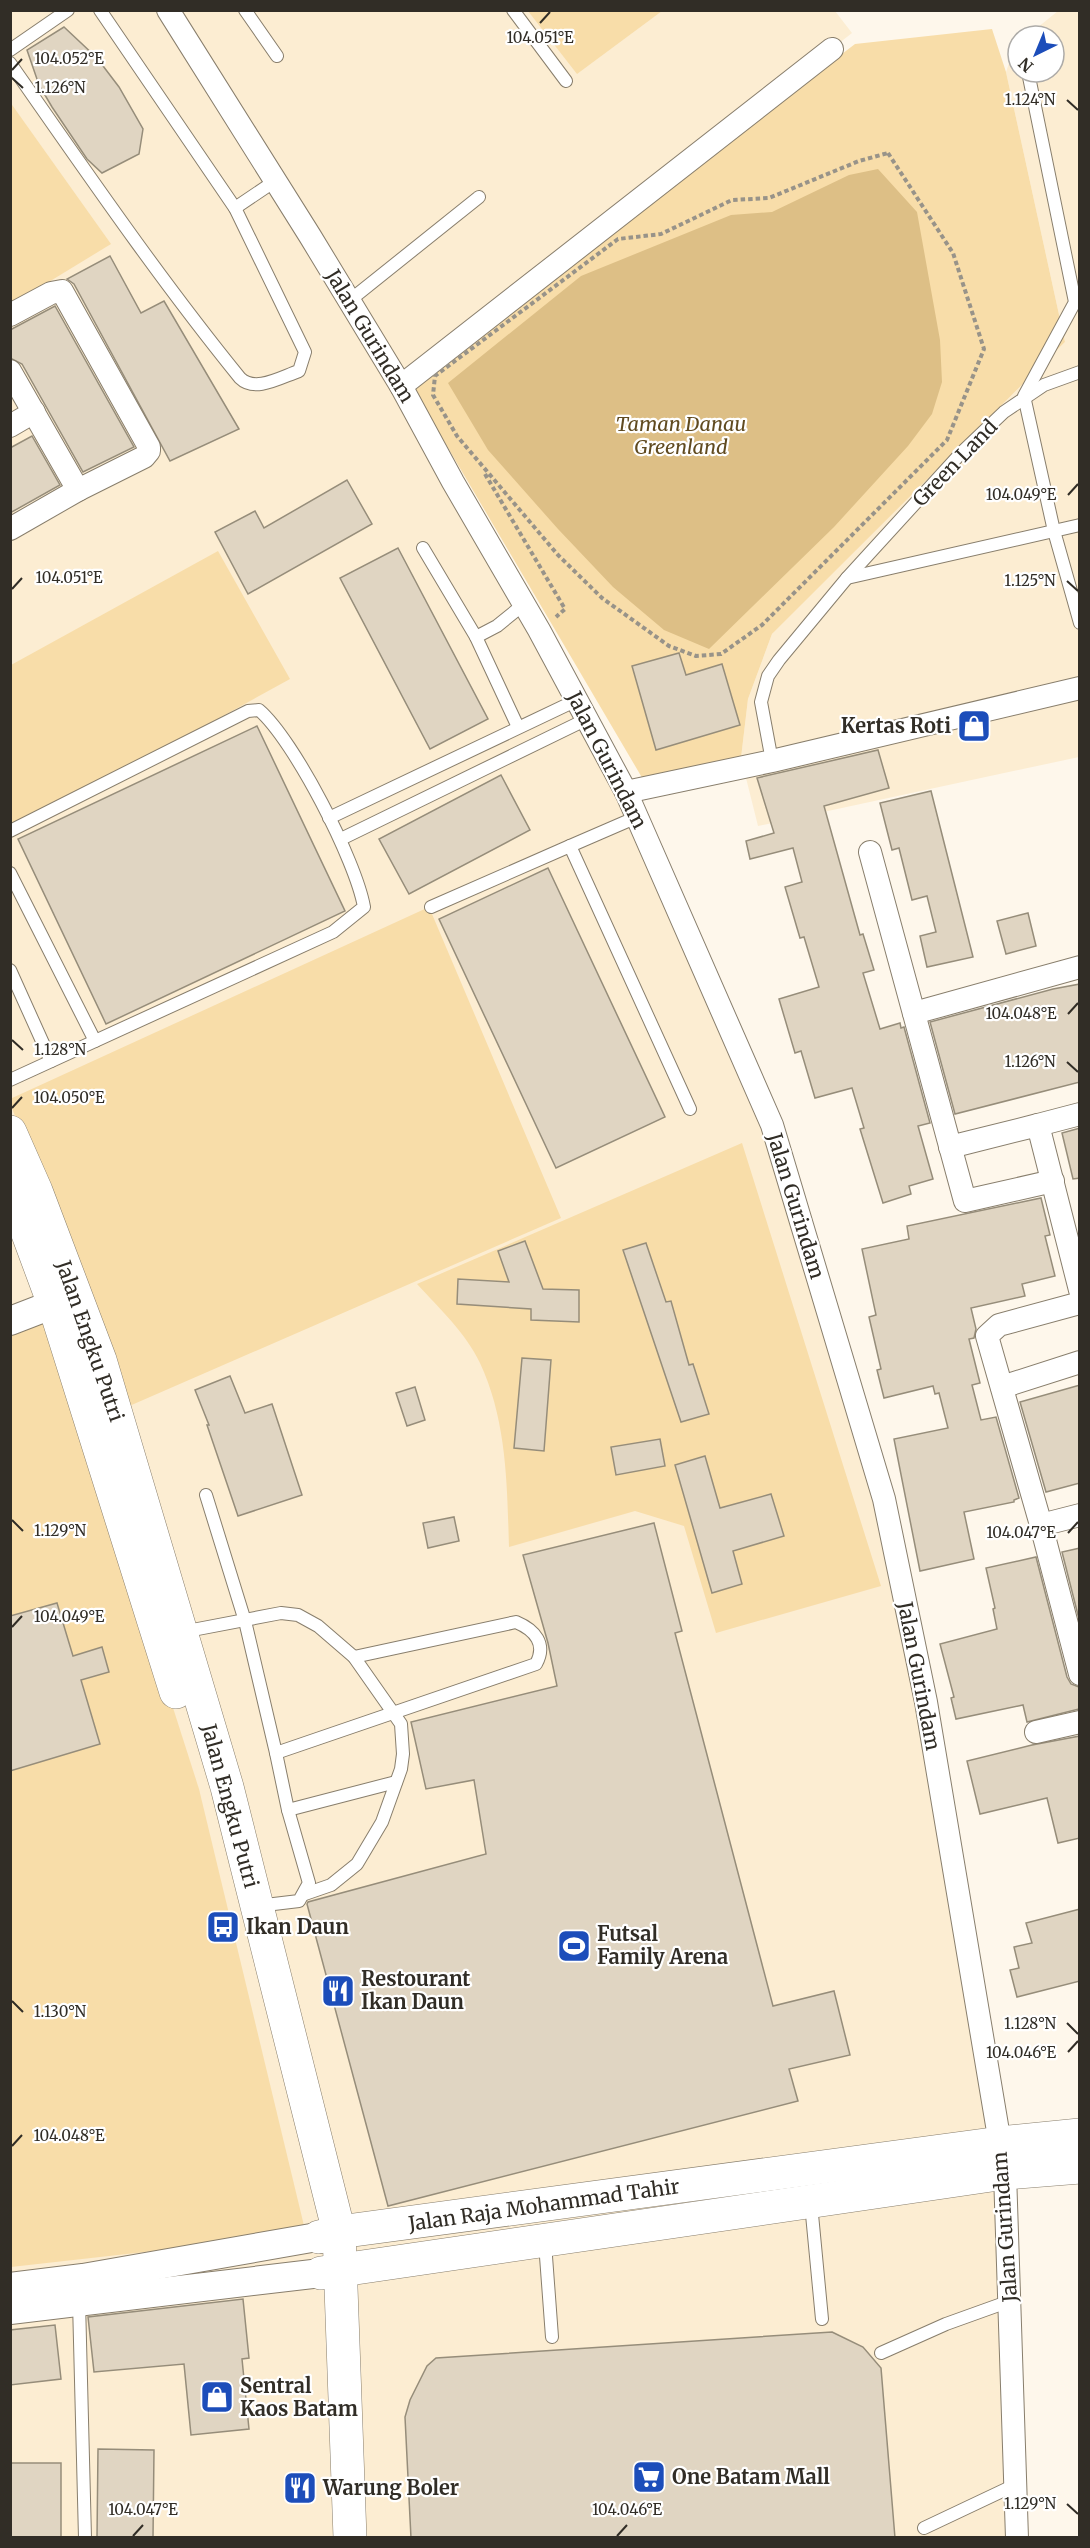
<svg xmlns="http://www.w3.org/2000/svg" width="1090" height="2548" viewBox="0 0 1090 2548" font-family="Merriweather,serif">
  <style>
    .built { fill: #fcedd2 }
    .green { fill: #f8dda9 }
    .water { fill: #ddbf86 }
    .building { fill: #e0d5c2; stroke: #968d7a; stroke-width: 1.5 }
    .lines { fill: none; stroke-linecap: round; stroke-linejoin: round }
    .service-casing { stroke: #887e6c; stroke-width: 14 }
    .minor-casing { stroke: #887e6c; stroke-width: 24 }
    .tertiary-casing { stroke: #887e6c; stroke-width: 30 }
    .secondary-casing { stroke: #887e6c; stroke-width: 34 }
    .path { stroke: #989389; stroke-width: 4; stroke-dasharray: 4.5 3; stroke-linecap: butt }
    .service { stroke: #fff; stroke-width: 12 }
    .minor { stroke: #fff; stroke-width: 22 }
    .tertiary { stroke: #fff; stroke-width: 28 }
    .secondary { stroke: #fff; stroke-width: 33 }
    .ticks { fill: none; stroke: #312d26; stroke-width: 2 }
    .labels { text-anchor: middle; stroke-width: 4.5; stroke-linejoin: round; paint-order: stroke }
    .street-label { font-size: 20px; fill: #312d26; stroke: #fff }
    .park-label { font-size: 20px; font-style: italic; fill: #604a1f; stroke: #fff }
    .poi-label { font-size: 20px; font-weight: bold; fill: #312d26; stroke: #fff; text-anchor: start }
    .ticks-label { font-size: 15px; text-anchor: middle; fill: #312d26; stroke: #fff; stroke-width: 4.5; stroke-linejoin: round; paint-order: stroke }
  </style>
  <rect width="100%" height="100%" fill="#fef7eb"/>
  <!-- built -->
  <g class="built">
    <path d="M11,11H835L852,33L401,386L540,630L772,1125L884,1499L1005,2173L1017,2537L11,2538Z"/>
    <path d="M1058,11H1079V757L758,826L741,758L748,699L772,634L1065,342L1006,72L1010,60L1018,49V72H1054V36H1027Z"/>
  </g>
  <!-- green -->
  <g class="green">
    <path d="M528,11H662L577,74Z"/>
    <path d="M992,29L1006,72L1065,342L772,634L748,699L741,758L644,781L411,385L855,44Z"/>
    <path d="M10,102L111,244L11,305H10Z"/>
    <path d="M218,551L290,679L11,833V665Z"/>
    <path d="M429,907L561,1218L127,1407L71,1253L11,1106L10,1099Z"/>
    <path d="M742,1143L881,1586L716,1633L684,1526L635,1511L509,1547C507,1484 507,1421 480,1363C466,1333 439,1308 417,1284Z"/>
    <path d="M48,1317L199,1789L306,2234L11,2267L10,1331Z"/>
  </g>
  <!-- water -->
  <path class="water" d="M878,169L917,212L940,340L942,382L932,414L908,446L834,527L709,649L664,630L613,587L558,529L488,450L448,383L581,276L731,215L772,212L849,175Z"/>
  <!-- building -->
  <g class="building">
    <path d="M64,27L97,58L119,87L143,129L139,154L102,173L87,159L52,107L39,85L27,50Z"/>
    <path d="M110,256L141,313L164,301L239,429L170,461L74,284L67,279Z"/>
    <path d="M55,306L134,447L83,472L22,364L10,358V330Z"/>
    <path d="M32,436L60,485L10,513V448Z"/>
    <path d="M347,480L372,524L248,594L215,532L255,511L264,528Z"/>
    <path d="M398,548L488,719L430,749L340,578Z"/>
    <path d="M679,653L686,675L722,664L740,725L656,750L632,666Z"/>
    <path d="M257,726L345,911L106,1024L18,839Z"/>
    <path d="M878,750L889,788L824,806L860,935L863,934L874,970L863,973L880,1029L900,1023L901,1028L904,1027L930,1123L918,1126L933,1179L909,1186L911,1194L883,1203L860,1129L864,1128L852,1088L815,1098L801,1051L795,1053L779,999L819,987L804,937L800,938L785,887L802,882L793,848L750,859L746,841L774,833L757,778Z"/>
    <path d="M501,775L530,830L409,894L379,839Z"/>
    <path d="M931,791L973,957L927,967L920,936L936,932L927,896L912,900L899,848L892,850L880,803Z"/>
    <path d="M548,868L665,1117L556,1168L439,919Z"/>
    <path d="M1028,913L1036,946L1006,954L997,921Z"/>
    <path d="M1080,984V1082L955,1114L930,1022L1053,989Z"/>
    <path d="M1080,1128V1178L1073,1179L1062,1133Z"/>
    <path d="M1041,1198L1050,1235L1045,1236L1055,1276L1022,1284L1025,1296L971,1308L976,1329L974,1338L969,1339L980,1383L972,1385L981,1420L996,1417L1019,1498L1014,1500V1502L964,1512L974,1559L920,1571L894,1439L948,1428L939,1393L935,1394L933,1386L884,1398L877,1370L881,1369L869,1317L876,1315L862,1249L909,1239L907,1226Z"/>
    <path d="M525,1241L543,1289L579,1290V1322L531,1320V1309L457,1304L458,1279L509,1282L498,1251Z"/>
    <path d="M646,1243L666,1302L671,1301L689,1365L693,1364L709,1414L681,1422L623,1250Z"/>
    <path d="M522,1358L551,1360L544,1451L514,1448Z"/>
    <path d="M230,1376L245,1413L272,1404L302,1495L238,1516L207,1425H209L195,1390Z"/>
    <path d="M1080,1385V1483L1046,1492L1020,1402Z"/>
    <path d="M415,1387L425,1420L407,1426L396,1393Z"/>
    <path d="M660,1439L665,1466L616,1475L611,1447Z"/>
    <path d="M705,1456L720,1508L771,1494L784,1536L733,1551L742,1584L712,1593L675,1465Z"/>
    <path d="M454,1517L459,1541L428,1548L423,1523Z"/>
    <path d="M654,1523L682,1631L675,1633L773,2006L834,1991L850,2055L789,2069L798,2101L388,2206L307,1904L308,1902L486,1854L474,1780L426,1789L411,1722L557,1686L548,1643L523,1555Z"/>
    <path d="M1080,1548V1583L1079,1619L1062,1552Z"/>
    <path d="M1036,1557L1067,1677L1071,1684L1079,1687V1709L1027,1722L1023,1705L956,1719L951,1698L954,1697L940,1644L997,1629L993,1609L995,1608L986,1568Z"/>
    <path d="M57,1603L73,1656L102,1647L109,1672L81,1680L100,1744L10,1771V1616Z"/>
    <path d="M1080,1736V1838L1058,1843L1047,1798L980,1814L967,1761L1032,1745Z"/>
    <path d="M1080,1909V1981L1017,1997L1010,1970L1019,1968L1014,1947L1032,1943L1026,1923Z"/>
    <path d="M243,2299L249,2358L242,2359L249,2429L191,2435L184,2364L94,2372L88,2317Z"/>
    <path d="M55,2325L61,2379L10,2385V2330Z"/>
    <path d="M832,2332L863,2347L881,2368L895,2538H411L405,2417L410,2400L427,2366L436,2358Z"/>
    <path d="M98,2449L154,2450L153,2538H97Z"/>
    <rect x="10" y="2463" width="51" height="75"/>
  </g>
  <g class="lines">
    <defs>
      <g id="service">
        <path d="M245,10L277,56"/>
        <path d="M513,10L566,81"/>
        <path d="M10,50L68,10"/>
        <path d="M10,63C85,170 158,277 240,378C255,393 281,377 299,371L305,352L235,208L100,10"/>
        <path d="M1028,72L1075,302L1024,396L1054,531L1080,623"/>
        <path d="M235,208L275,181"/>
        <path d="M349,301L479,197"/>
        <path d="M423,548L476,637L518,727"/>
        <path d="M847,578L1080,525"/>
        <path d="M476,637L497,626L524,604"/>
        <path d="M772,761L761,702L768,676L779,660L847,578L962,452L1004,412L1044,385L1080,372"/>
        <path d="M637,817L570,846L690,1109"/>
        <path d="M329,818L577,700"/>
        <path d="M10,831L248,711L259,710C294,740 356,861 364,907L333,932L10,1080"/>
        <path d="M341,839L587,719"/>
        <path d="M10,873L95,1041"/>
        <path d="M431,907L570,846"/>
        <path d="M10,970L51,1061"/>
        <path d="M206,1495L245,1621L276,1753L536,1664C547,1644 535,1630 516,1622L354,1657"/>
        <path d="M182,1632L281,1613L298,1615L318,1626L354,1657L401,1724L403,1754L401,1769L382,1822L357,1864L331,1885L305,1894"/>
        <path d="M276,1753L288,1810L396,1782"/>
        <path d="M257,1906L299,1901L309,1883L288,1810"/>
        <path d="M811,2204L822,2319"/>
        <path d="M545,2243L552,2337"/>
        <path d="M79,2302L85,2538"/>
        <path d="M881,2353L946,2324L1010,2301"/>
        <path d="M924,2528L1017,2484"/>
      </g>
      <g id="minor">
        <path d="M168,10L310,236L401,386L453,482L539,630L626,792L772,1125L884,1499L926,1702L1005,2173L1017,2538"/>
        <path d="M10,315L51,293L62,291L149,447V451L144,457L78,490L10,529"/>
        <path d="M10,371L78,490"/>
        <path d="M401,386L832,49"/>
        <path d="M10,426L34,412"/>
        <path d="M626,792L772,761L1080,688"/>
        <path d="M870,852L965,1201L1053,1181"/>
        <path d="M914,1013L1080,967"/>
        <path d="M1080,1114L1038,1125L1080,1290"/>
        <path d="M950,1147L1038,1125"/>
        <path d="M1080,1303L999,1325L987,1336L1041,1525L1080,1674"/>
        <path d="M1002,1387L1080,1362"/>
        <path d="M1041,1525L1080,1515"/>
        <path d="M1036,1732L1080,1722"/>
      </g>
      <g id="tertiary">
        <path d="M10,1321L54,1304"/>
        <path d="M10,2287L83,2278L317,2237"/>
        <path d="M10,2310L321,2273"/>
      </g>
      <g id="secondary">
        <path d="M10,1132L36,1191L100,1360L227,1787L339,2232L350,2538"/>
        <path d="M11,1188L54,1304L176,1692"/>
        <path d="M319,2237L339,2232L1000,2143L1080,2135"/>
        <path d="M321,2273L1005,2173L1080,2167"/>
      </g>
    </defs>
    <!-- service casing -->
    <use href="#service" class="service-casing"/>
    <!-- minor casing -->
    <use href="#minor" class="minor-casing"/>
    <!-- tertiary casing -->
    <use href="#tertiary" class="tertiary-casing"/>
    <!-- secondary casing -->
    <use href="#secondary" class="secondary-casing"/>
    <!-- path -->
    <g class="path">
      <path d="M888,153L953,253L984,349L947,440L762,625L721,654L696,656L669,646L602,598L558,555L457,436L433,395L435,376L618,239L661,234L732,200L769,198L859,161Z"/>
      <path d="M485,474L565,609L556,617"/>
    </g>
    <!-- service -->
    <use href="#service" class="service"/>
    <!-- minor -->
    <use href="#minor" class="minor"/>
    <!-- tertiary -->
    <use href="#tertiary" class="tertiary"/>
    <!-- secondary -->
    <use href="#secondary" class="secondary"/>
  </g>
  <!-- ticks -->
  <path class="ticks" d="M540,23L550,12M12,70L22,59M12,78L23,88M1067,100L1078,110M1068,495L1078,484M1067,581L1078,591M12,589L22,578M1068,1014L1078,1003M12,1040L23,1050M1067,1062L1078,1072M12,1108L22,1097M12,1520L23,1531M1068,1533L1078,1522M12,1627L22,1616M12,2001L23,2012M1067,2023L1078,2034M1068,2052L1078,2041M12,2146L22,2135M1067,2504L1078,2514M133,2536L143,2525M617,2536L627,2525"/>
  <!-- icons -->
  <defs>
    <symbol id="shop-square" viewBox="-11 -11 22 22"><rect x="-9" y="-9" width="18" height="18" rx="4" fill="#1c4dba" stroke="#fff"/><path d="M-5-2.5h2.3a2.7 3.5 0 0 1 5.4 0H5L5.5 6h-11ZM-1.5-2.5h3a1.5 2.3 0 0 0-3 0Z" fill="#fff"/></symbol>
    <symbol id="bus-square" viewBox="-11 -11 22 22"><rect x="-9" y="-9" width="18" height="18" rx="4" fill="#1c4dba" stroke="#fff"/><path d="M-5-6H5V4H4V6H2V4H-2V6H-4V4H-5ZM-3.5-4V0h7V-4ZM-3.5 1.2v1.5H-2V1.2ZM2 1.2v1.5H3.5V1.2Z" fill="#fff"/></symbol>
    <symbol id="stadium-square" viewBox="-11 -11 22 22"><rect x="-9" y="-9" width="18" height="18" rx="4" fill="#1c4dba" stroke="#fff"/><path d="M0-5a6.5 5 0 1 0 0 10a6.5 5 0 1 0 0-10ZM-3.5-1.8h7v3.6h-7Z" fill="#fff"/></symbol>
    <symbol id="restaurant-square" viewBox="-11 -11 22 22"><rect x="-9" y="-9" width="18" height="18" rx="4" fill="#1c4dba" stroke="#fff"/><path d="M-5-6h1v4h1v-4h1v4h1v-4h1v5L-1.5 .5V6h-2V.5L-5-1ZM5-6V6H3V1.5H1.5Q1.5-4 5-6Z" fill="#fff"/></symbol>
    <symbol id="supermarket-square" viewBox="-11 -11 22 22"><rect x="-9" y="-9" width="18" height="18" rx="4" fill="#1c4dba" stroke="#fff"/><path d="M-6-5.5h2.5l.6 2H6L4.5 2H-2.5L-4.4-4H-6ZM-1.5 3.2a1.3 1.3 0 1 0 .1 0ZM3 3.2a1.3 1.3 0 1 0 .1 0Z" fill="#fff"/></symbol>
  </defs>
  <g fill-rule="evenodd">
    <use href="#shop-square" x="955" y="707" width="38" height="38"/>
    <use href="#bus-square" x="204" y="1908" width="38" height="38"/>
    <use href="#stadium-square" x="555" y="1927" width="38" height="38"/>
    <use href="#restaurant-square" x="319" y="1972" width="38" height="38"/>
    <use href="#shop-square" x="198" y="2378" width="38" height="38"/>
    <use href="#supermarket-square" x="630" y="2458" width="38" height="38"/>
    <use href="#restaurant-square" x="281" y="2469" width="38" height="38"/>
  </g>
  <g class="labels">
    <!-- street labels -->
    <g class="street-label">
      <text transform="translate(370 336) rotate(59)" y="7">Jalan Gurindam</text>
      <text transform="translate(955 463) rotate(-46)" y="7">Green Land</text>
      <text transform="translate(607 760) rotate(63)" y="7">Jalan Gurindam</text>
      <text transform="translate(796 1206) rotate(73)" y="7">Jalan Gurindam</text>
      <text transform="translate(90 1341) rotate(71)" y="7">Jalan Engku Putri</text>
      <text transform="translate(919 1676) rotate(79)" y="7">Jalan Gurindam</text>
      <text transform="translate(230 1806) rotate(75)" y="7">Jalan Engku Putri</text>
      <text transform="translate(544 2205) rotate(-8)" y="7">Jalan Raja Mohammad Tahir</text>
      <text transform="translate(1005 2227) rotate(-94)" y="7">Jalan Gurindam</text>
    </g>
    <!-- park labels -->
    <g class="park-label">
      <text x="681" y="431">Taman Danau<tspan x="681" dy="23">Greenland</tspan></text>
    </g>
    <!-- poi labels -->
    <g class="poi-label">
      <text x="951" y="733" text-anchor="end">Kertas Roti</text>
      <text x="246" y="1934">Ikan Daun</text>
      <text x="597" y="1941">Futsal<tspan x="597" dy="23">Family Arena</tspan></text>
      <text x="361" y="1986">Restourant<tspan x="361" dy="23">Ikan Daun</tspan></text>
      <text x="240" y="2393">Sentral<tspan x="240" dy="23">Kaos Batam</tspan></text>
      <text x="672" y="2484">One Batam Mall</text>
      <text x="323" y="2495">Warung Boler</text>
    </g>
  </g>
  <g class="ticks-label">
    <text x="540" y="43">104.051°E</text>
    <text x="69" y="64">104.052°E</text>
    <text x="60" y="93">1.126°N</text>
    <text x="1030" y="105">1.124°N</text>
    <text x="1021" y="500">104.049°E</text>
    <text x="69" y="583">104.051°E</text>
    <text x="1030" y="586">1.125°N</text>
    <text x="1021" y="1019">104.048°E</text>
    <text x="60" y="1055">1.128°N</text>
    <text x="1030" y="1067">1.126°N</text>
    <text x="69" y="1103">104.050°E</text>
    <text x="60" y="1536">1.129°N</text>
    <text x="1021" y="1538">104.047°E</text>
    <text x="69" y="1622">104.049°E</text>
    <text x="60" y="2017">1.130°N</text>
    <text x="1030" y="2029">1.128°N</text>
    <text x="1021" y="2058">104.046°E</text>
    <text x="69" y="2141">104.048°E</text>
    <text x="1030" y="2509">1.129°N</text>
    <text x="143" y="2515">104.047°E</text>
    <text x="627" y="2515">104.046°E</text>
  </g>
  <!-- border -->
  <rect width="1090" height="2548" fill="none" stroke="#312d26" stroke-width="24"/>
  <!-- north arrow -->
  <g transform="translate(1036 54) rotate(223)"><circle r="28" fill="#ffffff" stroke="#adaba8" stroke-width="1.5"/>
  <path d="M0-4.5L10 22L0 15L-10 22Z" fill="#1c4dba"/>
  <text y="-9" font-size="16" font-weight="bold" text-anchor="middle" fill="#312d26">N</text>
  </g>
</svg>
